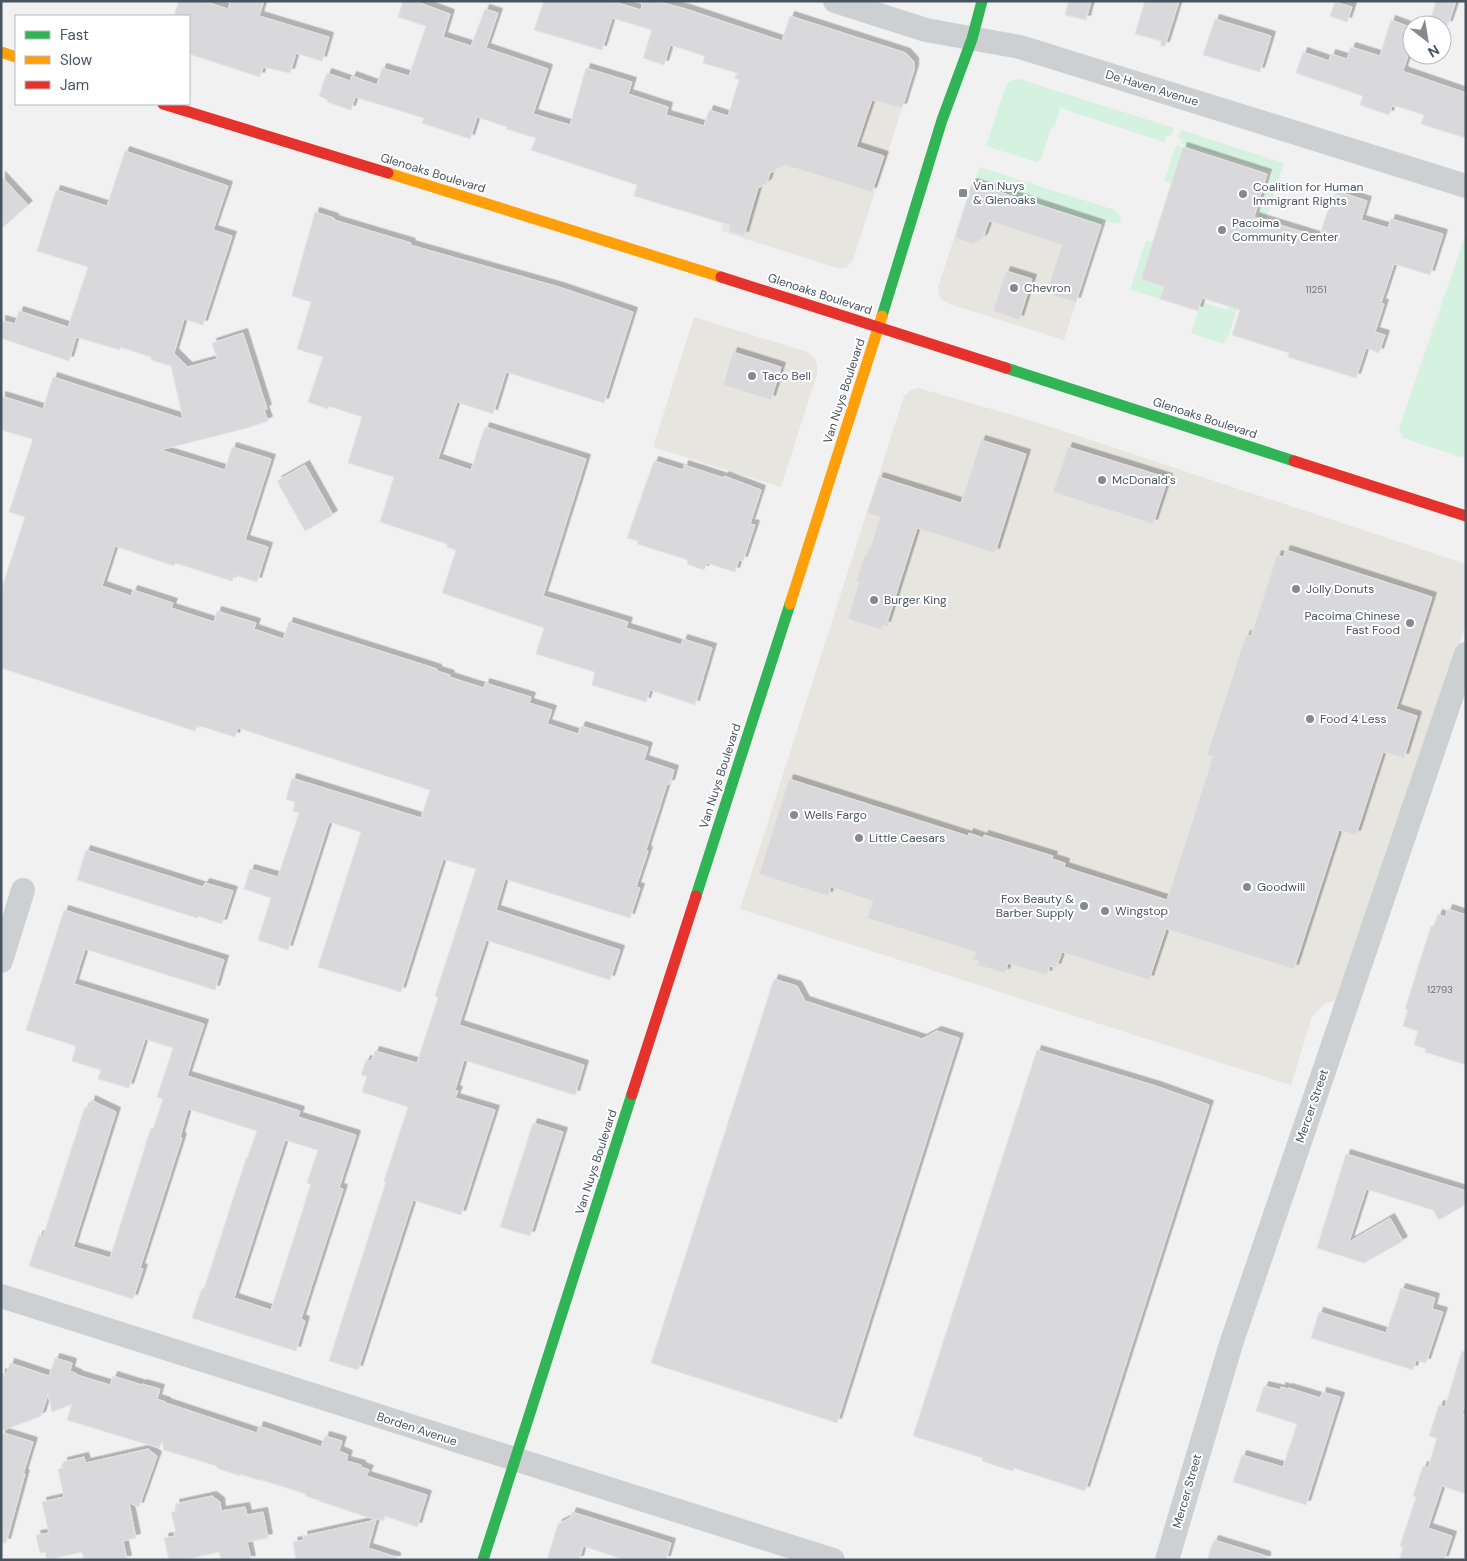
<svg xmlns="http://www.w3.org/2000/svg" width="1467" height="1561" viewBox="0 0 1467 1561" font-family="'DM Sans',sans-serif">
  <style>
    .commercial { fill: #e6e5df }
    .green { fill: #d5f1e0 }
    .building { fill: #d9d9db; stroke: #e3e3e4; fill-rule: evenodd; filter: url(#shadow) }
    .lines { fill: none; stroke-linecap: round; stroke-linejoin: round }
    .street { stroke: #cdd0d2; stroke-width: 24 }
    .fast { stroke: #30b455; stroke-width: 11 }
    .slow { stroke: #ff9f0a; stroke-width: 11 }
    .jam { stroke: #e5322d; stroke-width: 11 }
    .poi-dot { fill: #838a92; stroke: #fff; stroke-width: 2 }
    .labels { text-anchor: middle; stroke-width: 4; stroke-linejoin: round; paint-order: stroke }
    .number-label { font-size: 10px; fill: #6d767f }
    .street-label { font-size: 12px; fill: #47535f; stroke: #fff }
    .poi-label { font-size: 12px; fill: #47535f; stroke: #fff; text-anchor: start }
  </style>
  <defs>
    <filter id="shadow"><feDropShadow dx="4.5" dy="-4.5" stdDeviation="0" flood-color="#0004"/></filter>
  </defs>
  <rect width="100%" height="100%" fill="#f2f1f1"/>
  <!-- commercial -->
  <g class="commercial">
    <path d="M773,68L902,108L853,260L846,268H837L721,231Z"/>
    <path d="M972,183L1101,225L1064,340L949,304L943,300L939,295L938,287Z"/>
    <path d="M694,317L807,352L815,359L817,365V374L781,487L653,447Z"/>
    <path d="M918,388L1036,422L1466,564V624L1345,999L1330,1002L1323,1005L1312,1017L1291,1085L740,909L904,396L911,390Z"/>
  </g>
  <!-- green -->
  <g class="green">
    <path d="M1017,79H1019L1174,128L1171,136L1167,135L1164,142L1060,108L1055,126L1051,128L1041,159L1036,162L986,146L1005,88L1009,82Z"/>
    <path d="M1181,130L1284,163L1229,334L1223,344L1191,333L1201,302L1228,310L1272,172L1181,144L1182,140L1178,138Z"/>
    <path d="M1176,145L1183,147L1171,183L1164,181Z"/>
    <path d="M979,167L1115,210L1120,216L1121,222L1117,224L1103,220L1101,225L974,184Z"/>
    <path d="M1466,232V457H1461L1403,438L1399,429Z"/>
    <path d="M1146,240L1152,242L1141,279L1164,287L1160,299L1130,290Z"/>
  </g>
  <!-- building -->
  <g class="building">
    <path d="M179,1H203L228,9L231,1H264L259,16L329,37L322,61L296,53L290,73L263,67L260,77L189,54V16H174Z"/>
    <path d="M403,1H414L450,14L443,37L471,46L485,9L498,13L486,48L548,69L533,114L570,125L586,68L632,82L628,94L668,107L666,115L704,126L709,110L728,116L739,80L735,78L737,73L703,63L705,56L670,45L664,65L643,58L652,30L612,18L602,50L534,30L544,1H611L641,10L643,1H655L686,9L782,41L790,16L906,53L914,62V70L902,108L872,100L856,147L884,156L872,192L785,165L770,173L767,183L758,188L744,236L729,231L730,225L634,196L637,185L531,150L536,138L506,129L507,127L477,117L470,139L422,123L424,118L355,97L351,110L327,102L328,100L319,96L327,73L350,81L352,76L377,85L382,68L409,76L426,26L398,17Z"/>
    <path d="M1069,1H1091L1086,20L1065,15Z"/>
    <path d="M1145,1H1179L1165,46H1161V41L1135,34Z"/>
    <path d="M1436,1H1456L1448,25H1429Z"/>
    <path d="M1335,2L1352,7L1347,22L1330,16Z"/>
    <path d="M1215,19L1271,36L1260,72L1203,55Z"/>
    <path d="M1391,20L1412,28V44L1403,70L1405,72L1466,93V138L1421,124L1424,115L1396,106L1395,107L1392,106L1389,115L1360,105L1363,96L1296,73L1303,52L1329,61L1331,54L1347,59L1351,47L1380,56Z"/>
    <path d="M1183,147L1267,174L1254,217L1319,237L1332,199H1334L1337,191L1367,201L1361,220L1388,228L1391,219L1443,234L1430,275L1394,264L1381,303L1384,304L1375,332L1385,335L1379,353L1366,348L1356,378L1288,357L1289,353L1232,335L1240,310L1202,298L1198,311L1160,299L1164,287L1141,279Z"/>
    <path d="M125,151L228,186L213,230L232,236L203,325L184,319L174,353L188,367L217,359L212,343L243,333L267,409L264,410L268,421L247,428L160,450L225,470L232,447L271,459L245,540L268,547L257,582L234,575L232,581L175,563L174,566L115,546L102,586L131,596L133,590L173,603L171,608L214,622L217,611L256,623L254,629L283,639L289,622L437,669V671L450,675L449,677L484,688L485,683L531,697L529,703L552,710L547,724L578,734L581,726L648,747L644,760L674,770L670,784H667L646,850L648,851L636,887L640,888L630,918L505,879L496,910L620,950L610,980L486,940L459,1025L584,1065L575,1095L464,1060L455,1090L458,1091L455,1098L495,1110L461,1215L413,1200L358,1370L329,1361L386,1182L384,1181L408,1107L362,1092L367,1076L361,1075L366,1060L371,1061L375,1051L417,1063L436,1004L438,997L435,996L476,869L443,859L401,992L318,967L361,832L329,822L288,950L258,940L271,898L244,889L250,869L278,877L299,813L293,811L295,802L286,799L292,778L421,818L430,790L238,728L235,737L197,725L195,731L1,668V591L25,517L9,512L33,439L1,430V396L43,409L53,377L183,419L171,366L151,360V357L120,347V350L76,337L69,361L1,338V320L15,324L19,311L68,327L88,267L37,251L56,190L107,206Z"/>
    <path d="M1,176L28,205L1,229Z"/>
    <path d="M972,183L1101,225L1076,302L1054,296L1049,285L1062,245L989,221L983,238L973,244L955,238Z"/>
    <path d="M315,212L334,218V220L411,243L410,245L559,287L633,312L604,403L506,372L493,414L457,402L438,459L471,470L485,427L586,459L543,596L628,622L626,628L681,645L683,639L712,648L695,705L650,690L646,702L592,685L595,672L536,654L544,628L442,593L456,550L447,547V544L380,522L394,477L348,463L362,417L329,406L328,409L308,402L323,357L297,349L311,302L292,296L293,291Z"/>
    <path d="M1006,271L1032,279L1019,320L993,311Z"/>
    <path d="M733,352L781,367L771,400L723,385Z"/>
    <path d="M981,440L1026,454L995,553L917,528L886,626L883,625L882,630L848,619L859,582L856,581L865,554L868,555L880,517L867,513L879,477L961,503Z"/>
    <path d="M1068,447L1168,478L1153,524L1053,492Z"/>
    <path d="M654,461L683,470L684,465L724,478V476L761,490L750,524L755,525L743,561L739,560L735,572L707,563L704,570L687,564L688,560L637,544L638,541L627,538Z"/>
    <path d="M305,465L333,515L305,531L277,481Z"/>
    <path d="M1286,550L1432,597L1396,709L1417,716L1404,758L1383,752L1356,835L1339,830L1294,969L1166,929L1149,980L1062,952L1056,968L1050,966L1047,975L1008,963L1005,973L977,965L979,961L973,959L976,952L867,918L873,901L831,887L828,896L759,874L789,779L968,836L969,833L983,838L984,835L1053,856L1052,859L1065,863L1064,867L1167,900L1213,756L1207,755L1246,635L1251,636L1277,555L1283,557Z"/>
    <path d="M86,850L203,887L205,883L233,891L222,924L198,916L197,918L77,880Z"/>
    <path d="M1448,909L1466,915V1065L1425,1052L1426,1049L1414,1045L1418,1031L1403,1026L1408,1010L1405,1009L1431,926H1434L1438,914L1445,917Z"/>
    <path d="M64,910L224,960L215,990L85,949L74,984L204,1024L187,1076L300,1111L298,1117L356,1135L339,1188L343,1189L301,1319L305,1321L296,1351L192,1318L202,1288L204,1289L246,1159H247L257,1131L188,1109L180,1137L182,1138L140,1268L143,1269L133,1299L29,1266L39,1235L43,1237L85,1107L89,1108L91,1100L116,1112L73,1247L110,1258L151,1128L153,1129L163,1099L157,1097L173,1048L145,1039L129,1088L98,1079L101,1070L72,1061L76,1046L26,1030ZM285,1140L318,1150L307,1183L311,1184L271,1310L234,1298Z"/>
    <path d="M774,979L797,986L805,1001L922,1039L937,1031L959,1038L837,1423L651,1363Z"/>
    <path d="M1037,1050L1156,1086L1209,1105L1085,1491L1014,1468L1013,1471L1003,1468L982,1461L983,1458L913,1436Z"/>
    <path d="M533,1123L563,1132L530,1236L500,1227Z"/>
    <path d="M1346,1154L1466,1191V1204L1439,1220L1433,1210L1366,1189L1349,1242L1390,1218L1403,1241L1364,1263L1317,1248Z"/>
    <path d="M1401,1288L1435,1298L1432,1309L1443,1312L1426,1363L1416,1360L1413,1370L1311,1338L1319,1312L1386,1333Z"/>
    <path d="M1462,1351L1466,1352V1401L1462,1414L1466,1415V1494L1442,1486L1428,1528L1452,1536L1444,1560H1399L1403,1547L1400,1546L1416,1497L1413,1496L1423,1466L1428,1468L1437,1438L1429,1436L1439,1405L1445,1407Z"/>
    <path d="M55,1358L72,1363L70,1371L77,1374V1375L110,1385L113,1376L142,1385V1384L160,1389L157,1399L166,1402V1403L257,1433L259,1426L321,1447L325,1436L342,1441L339,1451L348,1455L346,1461L361,1465V1467L369,1470L366,1476L427,1495L417,1527L385,1516L384,1521L377,1519L376,1520L319,1501H322L305,1496L306,1494L258,1479V1480L240,1474V1476L217,1468V1466L164,1450L162,1441L159,1448L67,1420L72,1404L52,1412L48,1394L41,1416L1,1431V1373L6,1375L10,1363L49,1376Z"/>
    <path d="M1264,1386L1281,1390V1387L1288,1389V1388L1321,1398L1322,1392L1340,1397L1306,1505L1233,1482L1242,1455L1283,1467L1297,1424L1256,1411Z"/>
    <path d="M1,1432L33,1442L24,1471L23,1475L25,1474L6,1543L1,1542Z"/>
    <path d="M148,1449L157,1456L139,1507L129,1503L136,1538L123,1541L127,1560H84L82,1552L47,1560L45,1552L40,1553L36,1535L49,1533L42,1502L64,1497L58,1469L64,1468L63,1462L84,1457L86,1463Z"/>
    <path d="M212,1496L220,1502L221,1511L245,1507L247,1515L263,1512L268,1538L247,1542L251,1560H221L219,1552L184,1560H169L164,1538L175,1536L174,1532H176L171,1512L177,1511L175,1504Z"/>
    <path d="M572,1512L671,1543L666,1560H625L583,1546L579,1560H547L558,1524L570,1518Z"/>
    <path d="M376,1520L368,1548L396,1557V1560H296L293,1542L304,1540L303,1536Z"/>
    <path d="M1214,1540L1266,1556V1560H1207Z"/>
  </g>
  <g class="lines">
    <!-- street -->
    <g class="street">
      <path d="M835,1L926,30L1020,47L1466,186"/>
      <path d="M1,961L23,890"/>
      <path d="M1,1296L833,1560"/>
      <path d="M1167,1560L1231,1344L1466,654"/>
    </g>
    <!-- fast -->
    <g class="fast">
      <path d="M882,316L942,120L972,39L982,1"/>
      <path d="M1006,368L1294,461"/>
      <path d="M696,896L790,604"/>
      <path d="M483,1560L632,1094"/>
    </g>
    <!-- slow -->
    <g class="slow">
      <path d="M1,52L16,57"/>
      <path d="M388,173L721,277"/>
      <path d="M790,604L882,316"/>
    </g>
    <!-- jam -->
    <g class="jam">
      <path d="M163,104L388,173"/>
      <path d="M721,277L1006,368"/>
      <path d="M1294,461L1466,516"/>
      <path d="M632,1094L696,896"/>
    </g>
  </g>
  <!-- markers -->
  <g class="poi-dot">
    <rect x="958" y="188" width="10" height="10" rx="2.5"/>
    <circle cx="1243" cy="194" r="5"/>
    <circle cx="1222" cy="230" r="5"/>
    <circle cx="1014" cy="288" r="5"/>
    <circle cx="752" cy="376" r="5"/>
    <circle cx="1102" cy="480" r="5"/>
    <circle cx="1296" cy="589" r="5"/>
    <circle cx="874" cy="600" r="5"/>
    <circle cx="1410" cy="623" r="5"/>
    <circle cx="1310" cy="719" r="5"/>
    <circle cx="794" cy="815" r="5"/>
    <circle cx="859" cy="838" r="5"/>
    <circle cx="1247" cy="887" r="5"/>
    <circle cx="1084" cy="906" r="5"/>
    <circle cx="1105" cy="911" r="5"/>
  </g>
  <g class="labels">
    <!-- number labels -->
    <g class="number-label">
      <text x="1316" y="293">11251</text>
      <text x="1440" y="993">12793</text>
    </g>
    <!-- street labels -->
    <g class="street-label">
      <text transform="translate(1152 88) rotate(17)" y="4">De Haven Avenue</text>
      <text transform="translate(433 173) rotate(17)" y="4">Glenoaks Boulevard</text>
      <text transform="translate(820 294) rotate(18)" y="4">Glenoaks Boulevard</text>
      <text transform="translate(844 391) rotate(-72)" y="4">Van Nuys Boulevard</text>
      <text transform="translate(1205 418) rotate(18)" y="4">Glenoaks Boulevard</text>
      <text transform="translate(720 776) rotate(-72)" y="4">Van Nuys Boulevard</text>
      <text transform="translate(1312 1106) rotate(-71)" y="4">Mercer Street</text>
      <text transform="translate(596 1162) rotate(-72)" y="4">Van Nuys Boulevard</text>
      <text transform="translate(417 1429) rotate(18)" y="4">Borden Avenue</text>
      <text transform="translate(1187 1491) rotate(-74)" y="4">Mercer Street</text>
    </g>
    <!-- poi labels -->
    <g class="poi-label">
      <text x="973" y="190">Van Nuys<tspan x="973" dy="14">&amp; Glenoaks</tspan></text>
      <text x="1253" y="191">Coalition for Human<tspan x="1253" dy="14">Immigrant Rights</tspan></text>
      <text x="1232" y="227">Pacoima<tspan x="1232" dy="14">Community Center</tspan></text>
      <text x="1024" y="292">Chevron</text>
      <text x="762" y="380">Taco Bell</text>
      <text x="1112" y="484">McDonald's</text>
      <text x="1306" y="593">Jolly Donuts</text>
      <text x="884" y="604">Burger King</text>
      <text x="1400" y="620" text-anchor="end">Pacoima Chinese<tspan x="1400" dy="14">Fast Food</tspan></text>
      <text x="1320" y="723">Food 4 Less</text>
      <text x="804" y="819">Wells Fargo</text>
      <text x="869" y="842">Little Caesars</text>
      <text x="1257" y="891">Goodwill</text>
      <text x="1074" y="903" text-anchor="end">Fox Beauty &amp;<tspan x="1074" dy="14">Barber Supply</tspan></text>
      <text x="1115" y="915">Wingstop</text>
    </g>
  </g>
  <!-- border -->
  <rect width="1467" height="1561" fill="none" stroke="#47535f" stroke-width="5"/>
  <!-- legend -->
  <rect x="15" y="15" width="175" height="90" fill="#ffffff" stroke="#b5babf"/>
  <rect x="25" y="31" width="25" height="8" fill="#30b455" stroke="#b5babf"/>
  <text x="60" y="40" font-size="15" fill="#47535f">Fast</text>
  <rect x="25" y="56" width="25" height="8" fill="#ff9f0a" stroke="#b5babf"/>
  <text x="60" y="65" font-size="15" fill="#47535f">Slow</text>
  <rect x="25" y="81" width="25" height="8" fill="#e5322d" stroke="#b5babf"/>
  <text x="60" y="90" font-size="15" fill="#47535f">Jam</text>
  <!-- north arrow -->
  <g transform="translate(1427 40) rotate(149)"><circle r="24" fill="#ffffff" stroke="#b5babf"/>
  <path d="M0-4L9 19L0 12L-9 19Z" fill="#838a92"/>
  <text y="-8" font-size="14" font-weight="bold" text-anchor="middle" fill="#47535f">N</text>
  </g>
</svg>
